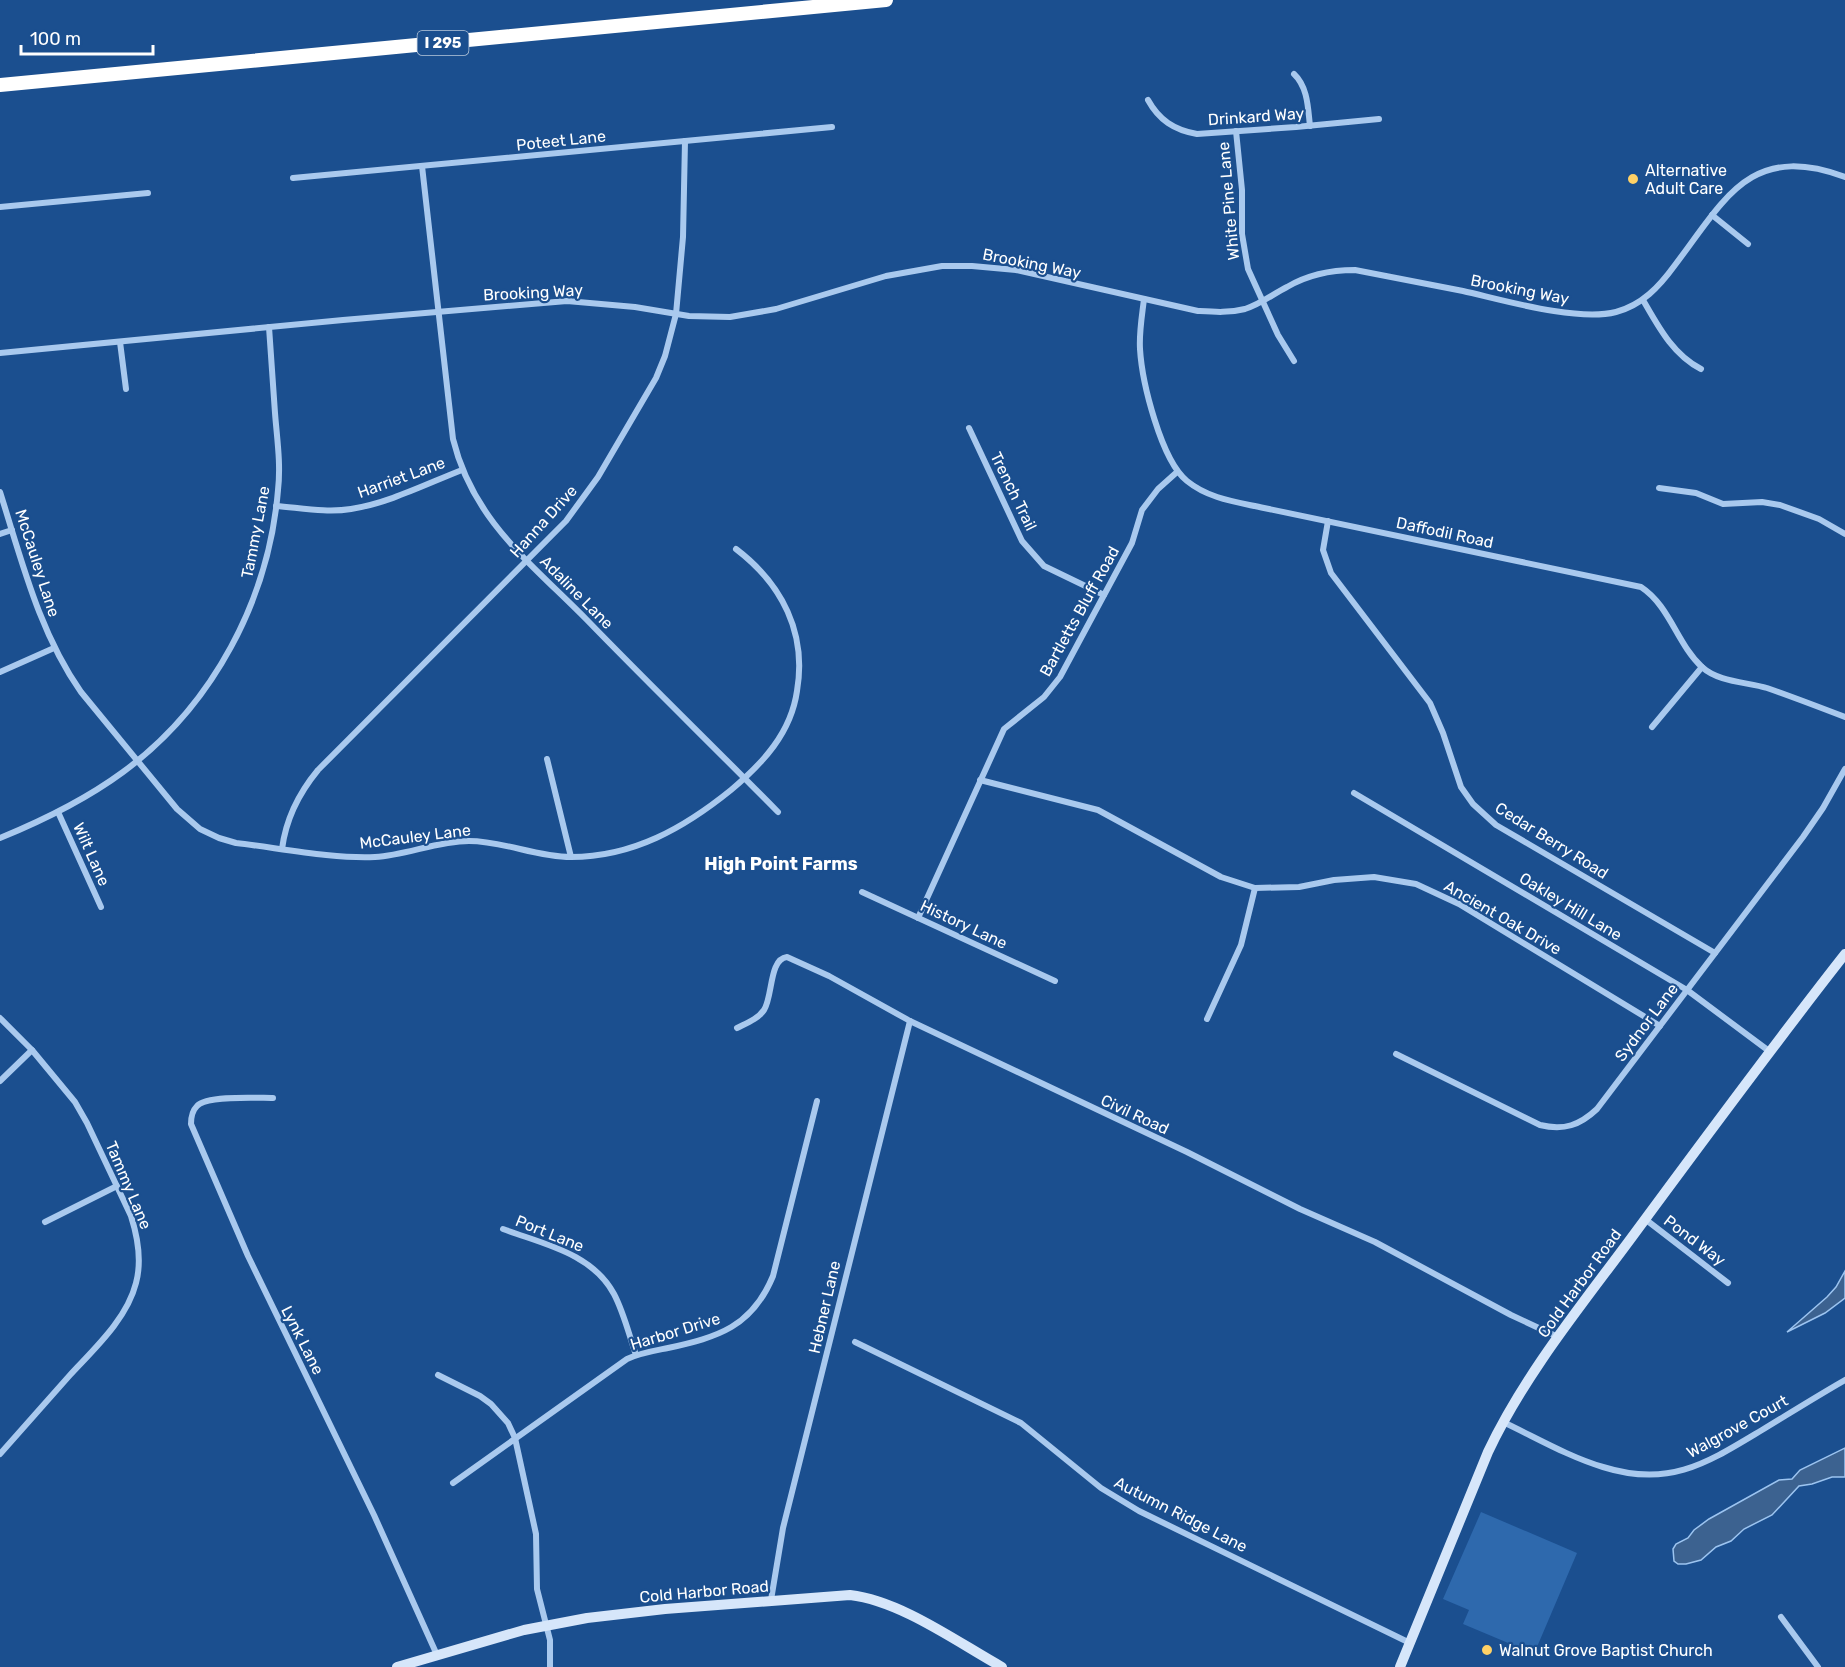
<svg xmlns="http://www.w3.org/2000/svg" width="1845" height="1667" viewBox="0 0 1845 1667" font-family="Rubik,sans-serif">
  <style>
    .green { fill: #2e69ad }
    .water { fill: #3c6290; stroke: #9cc4f0; stroke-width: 1.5 }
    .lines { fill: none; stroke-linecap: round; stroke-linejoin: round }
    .street { stroke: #a9c9ee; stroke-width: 6 }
    .secondary { stroke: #d6e6fa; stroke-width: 10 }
    .highway { stroke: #fff; stroke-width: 14 }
    .poi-dot { fill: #ffd166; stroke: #1b4f8f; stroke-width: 2 }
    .labels { text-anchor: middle; stroke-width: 4.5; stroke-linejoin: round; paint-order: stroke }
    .shield { fill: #1b4f8f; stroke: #bbcadd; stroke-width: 1.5 }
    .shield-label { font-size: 15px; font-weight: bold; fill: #fff }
    .street-label { font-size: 16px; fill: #fff; stroke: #1b4f8f }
    .poi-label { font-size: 16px; fill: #fff; stroke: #1b4f8f; text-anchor: start }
    .neighbourhood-label { font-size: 18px; font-weight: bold; fill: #fff; stroke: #1b4f8f }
  </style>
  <rect width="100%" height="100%" fill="#1b4f8f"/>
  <!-- green -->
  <path class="green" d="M1481,1512L1577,1553L1534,1654L1463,1624L1469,1610L1443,1599Z"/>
  <!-- water -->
  <g class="water">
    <path d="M1845,1271V1298L1825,1313L1787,1332L1827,1297L1836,1287Z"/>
    <path d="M1845,1448V1477H1832L1812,1484L1799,1486L1772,1515L1744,1529L1731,1541L1716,1547L1701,1560L1686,1564H1678L1674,1561L1673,1549L1676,1544L1688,1538L1694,1530L1709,1519L1779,1480L1792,1479L1800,1470Z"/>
  </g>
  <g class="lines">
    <!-- street -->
    <g class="street">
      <path d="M1294,74C1308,87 1308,109 1310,126"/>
      <path d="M1148,100C1159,120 1174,130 1197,134L1296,127L1379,119"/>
      <path d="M1236,131L1242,190V234L1248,269L1278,335L1294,361"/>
      <path d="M422,166L453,439C473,521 532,564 587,620C650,685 715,748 778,812"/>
      <path d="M293,178L832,127"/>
      <path d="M0,207L148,193"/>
      <path d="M1712,215L1748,244"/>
      <path d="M1144,299C1142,316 1139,332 1140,349C1142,382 1161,460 1187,481C1209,499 1237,502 1264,508L1641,587C1670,606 1677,644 1702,667C1718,682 1747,682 1767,688C1793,697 1819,707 1845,717"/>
      <path d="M1643,300C1658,326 1673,355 1701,369"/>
      <path d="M120,342L126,389"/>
      <path d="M0,353L343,320L567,301L635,307L689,316L730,317L776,309L886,276L942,266H972L1016,270L1198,311C1215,312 1229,313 1245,309C1261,304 1273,294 1287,287C1309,274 1331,270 1355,270C1391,277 1427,284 1463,291C1503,300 1577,322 1616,312C1642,305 1659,287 1675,265C1725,199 1750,142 1845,177"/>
      <path d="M969,428L1022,541L1044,566L1104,595"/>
      <path d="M1659,488L1696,493L1723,504L1762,502L1780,505L1819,519L1845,534"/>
      <path d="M0,492C22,561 39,632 81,692L177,809L200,829L219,838L236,843C279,848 333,859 375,857C407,855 437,841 469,841C504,841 536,857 571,857C633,857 684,828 731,790C763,763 791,733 797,691C807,633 782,584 736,549"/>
      <path d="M276,506C301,508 327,513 351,509C389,503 426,484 462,470"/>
      <path d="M1328,521L1323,550L1331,573L1430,703L1443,733L1461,787L1473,804L1496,825L1715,953"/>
      <path d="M0,534L12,530"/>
      <path d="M0,672L54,648"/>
      <path d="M1652,727L1702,667"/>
      <path d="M547,759L571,857"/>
      <path d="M980,780L1098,810L1221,877L1255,888L1299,887L1334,880L1374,877L1416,884L1459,904L1660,1026"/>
      <path d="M1354,793L1687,990L1769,1051"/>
      <path d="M58,812L101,907"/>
      <path d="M0,838C44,820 85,800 123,772C213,706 269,599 278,490C281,464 277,439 275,413C273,385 271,356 269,327"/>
      <path d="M282,849C286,818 299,793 318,770L566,521L598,477L656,378L665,356L676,314L683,237L685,141"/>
      <path d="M862,892L1055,981"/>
      <path d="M918,918L1004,729L1044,697L1060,677L1132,543L1142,510L1158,489L1177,472"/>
      <path d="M0,1018L32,1050L75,1102L87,1123L131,1216C138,1238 142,1261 136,1283C127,1319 94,1349 70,1375C47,1401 23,1428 0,1454"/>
      <path d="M1207,1019L1241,945L1255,888"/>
      <path d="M737,1028C747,1023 758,1019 764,1010C773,996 769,959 787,957L829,976L910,1021L1187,1152L1300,1209L1375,1242L1511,1315L1558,1337"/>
      <path d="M1396,1054L1540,1125C1564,1131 1580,1125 1597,1109L1803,837L1823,808L1845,769"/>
      <path d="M0,1081L32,1050"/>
      <path d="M273,1098C257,1098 207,1095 197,1106C192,1111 191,1117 191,1124L248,1256L374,1515L437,1655"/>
      <path d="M1645,1219L1728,1283"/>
      <path d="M45,1222L117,1186"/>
      <path d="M503,1229C543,1244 592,1253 614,1294C624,1313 629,1335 636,1355"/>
      <path d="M855,1342L1021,1423L1101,1488L1139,1511L1410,1643"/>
      <path d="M438,1375L480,1396L491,1404L508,1423L515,1438L536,1534L537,1589L550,1640V1667"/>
      <path d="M1503,1422C1535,1437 1569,1457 1603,1467C1670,1488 1707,1463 1762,1430C1790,1413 1817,1396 1845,1380"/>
      <path d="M453,1483L627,1359C640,1353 653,1351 668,1348C718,1337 752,1327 773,1276L817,1101"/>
      <path d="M771,1600L783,1528L910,1021"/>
      <path d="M1781,1617L1818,1667"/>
    </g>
    <!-- secondary -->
    <g class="secondary">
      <path d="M397,1667L524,1630L587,1618L665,1609L850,1595C901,1601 957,1642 1002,1667"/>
      <path d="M1400,1667L1488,1452C1525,1374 1581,1306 1632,1237C1702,1142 1772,1047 1845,954"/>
    </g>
    <!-- highway -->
    <path class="highway" d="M0,85L886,0"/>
  </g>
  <!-- markers -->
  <g class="poi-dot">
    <circle cx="1633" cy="179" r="6"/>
    <circle cx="1487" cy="1650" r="6"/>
  </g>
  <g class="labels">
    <!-- shield labels -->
    <rect class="shield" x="417.5" y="31" width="51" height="24" rx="4.5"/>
    <g class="shield-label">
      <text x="443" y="48">I 295</text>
    </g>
    <!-- street labels -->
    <g class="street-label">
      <text transform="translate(1256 116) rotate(-4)" y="6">Drinkard Way</text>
      <text transform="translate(561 140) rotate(-6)" y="6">Poteet Lane</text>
      <text transform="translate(1228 201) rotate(-95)" y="6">White Pine Lane</text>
      <text transform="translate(1032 263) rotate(11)" y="6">Brooking Way</text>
      <text transform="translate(1520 289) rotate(11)" y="6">Brooking Way</text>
      <text transform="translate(533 292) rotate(-3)" y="6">Brooking Way</text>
      <text transform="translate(401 477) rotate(-20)" y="6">Harriet Lane</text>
      <text transform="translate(1014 491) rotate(64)" y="6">Trench Trail</text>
      <text transform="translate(543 521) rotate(-48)" y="6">Hanna Drive</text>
      <text transform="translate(255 532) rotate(-79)" y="6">Tammy Lane</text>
      <text transform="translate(1445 532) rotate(12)" y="6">Daffodil Road</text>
      <text transform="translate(38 563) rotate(72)" y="6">McCauley Lane</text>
      <text transform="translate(577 592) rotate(45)" y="6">Adaline Lane</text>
      <text transform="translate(1079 611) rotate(-61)" y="6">Bartletts Bluff Road</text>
      <text transform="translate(415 836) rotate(-7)" y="6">McCauley Lane</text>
      <text transform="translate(1552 840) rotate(32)" y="6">Cedar Berry Road</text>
      <text transform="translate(92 854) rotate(66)" y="6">Wilt Lane</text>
      <text transform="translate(1571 906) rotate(31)" y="6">Oakley Hill Lane</text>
      <text transform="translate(1503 917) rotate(30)" y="6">Ancient Oak Drive</text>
      <text transform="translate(964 924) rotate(25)" y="6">History Lane</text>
      <text transform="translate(1646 1022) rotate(-53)" y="6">Sydnor Lane</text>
      <text transform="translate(1135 1114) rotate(25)" y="6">Civil Road</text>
      <text transform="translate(129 1185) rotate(67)" y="6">Tammy Lane</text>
      <text transform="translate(550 1233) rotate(22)" y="6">Port Lane</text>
      <text transform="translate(1695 1240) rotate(37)" y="6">Pond Way</text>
      <text transform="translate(1579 1283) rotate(-54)" y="6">Cold Harbor Road</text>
      <text transform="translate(824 1307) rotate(-77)" y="6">Hebner Lane</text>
      <text transform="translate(675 1331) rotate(-17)" y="6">Harbor Drive</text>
      <text transform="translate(303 1340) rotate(63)" y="6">Lynk Lane</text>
      <text transform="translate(1737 1426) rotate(-29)" y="6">Walgrove Court</text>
      <text transform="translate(1181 1514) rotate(27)" y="6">Autumn Ridge Lane</text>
      <text transform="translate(704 1591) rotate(-5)" y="6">Cold Harbor Road</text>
    </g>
    <!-- poi labels -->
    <g class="poi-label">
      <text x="1645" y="176">Alternative<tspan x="1645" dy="18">Adult Care</tspan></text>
      <text x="1499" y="1656">Walnut Grove Baptist Church</text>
    </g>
    <!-- neighbourhood labels -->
    <g class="neighbourhood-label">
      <text x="781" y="870">High Point Farms</text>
    </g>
  </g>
  <!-- scale -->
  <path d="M21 45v9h132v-9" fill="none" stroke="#ffffff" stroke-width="3"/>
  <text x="30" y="45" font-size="18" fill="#ffffff" stroke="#1b4f8f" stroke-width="4.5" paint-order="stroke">100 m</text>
</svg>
